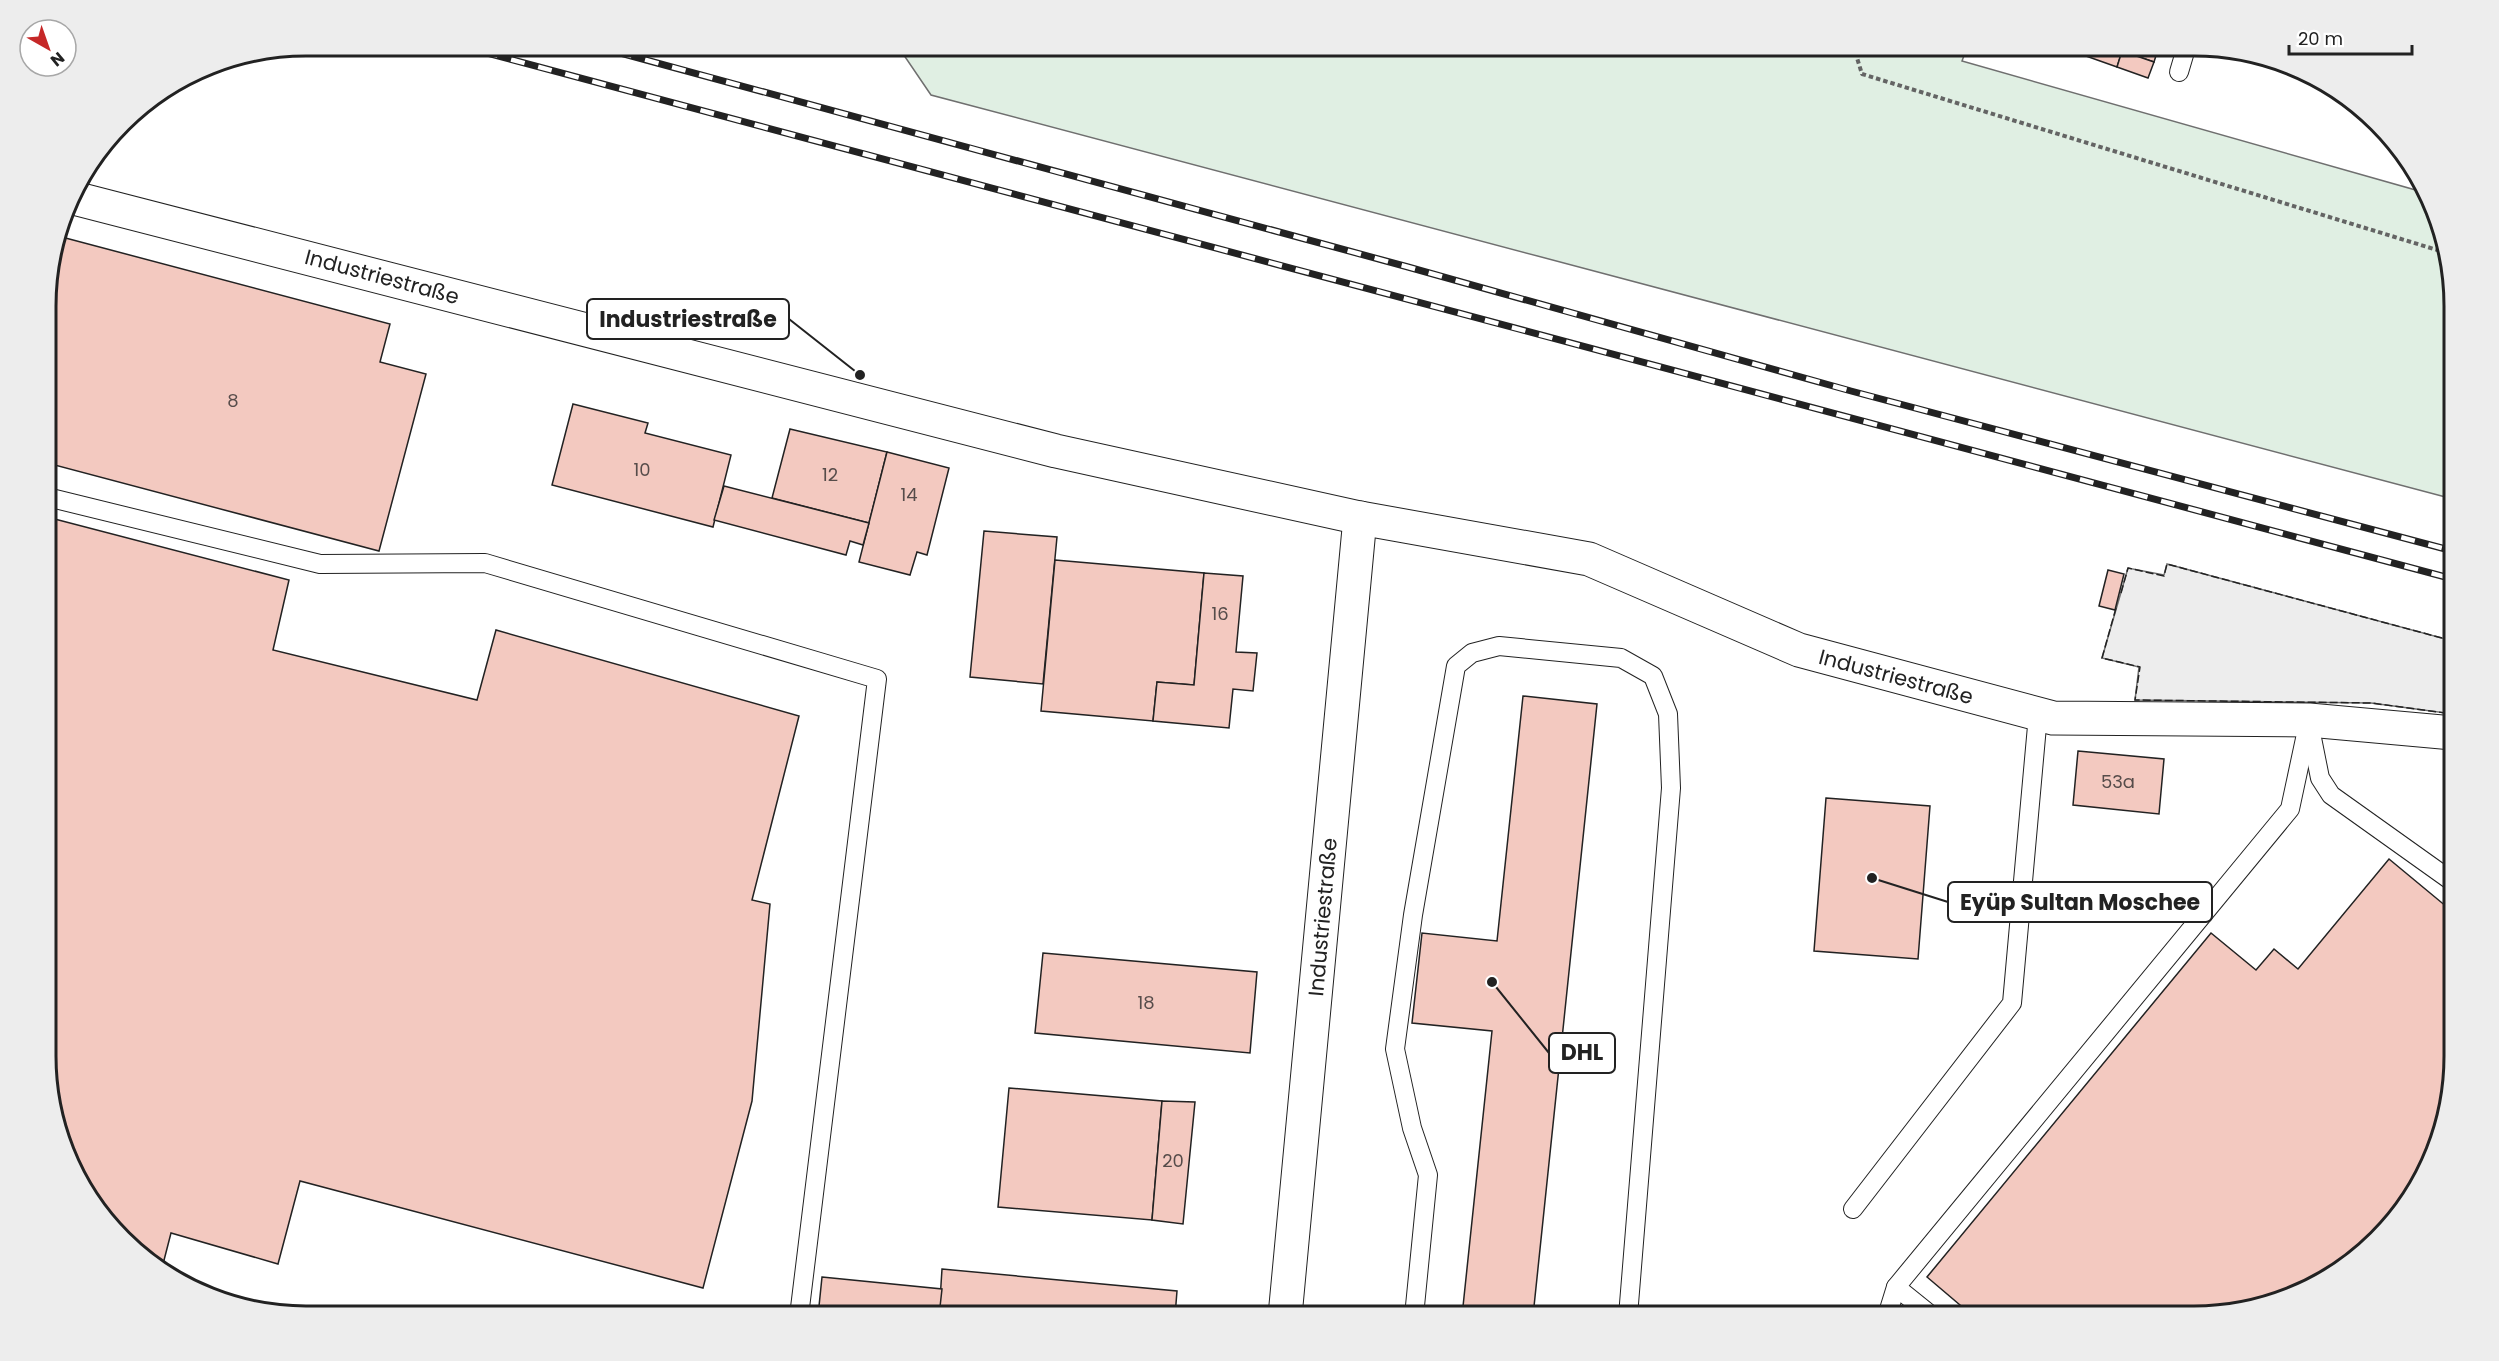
<svg xmlns="http://www.w3.org/2000/svg" width="2499" height="1361" viewBox="0 0 2499 1361" font-family="Poppins,sans-serif">
  <style>
    .green { fill: #e0efe3; stroke: #6f6f6f; stroke-width: 1.5 }
    .parking { fill: #ededed; stroke: #6f6f6f; stroke-width: 1.5 }
    .building { fill: #f3c9c0; stroke: #222; stroke-width: 1.5 }
    .lines { fill: none; stroke-linecap: round; stroke-linejoin: round }
    .lane-casing { stroke: #222; stroke-width: 20 }
    .street-casing { stroke: #222; stroke-width: 35 }
    .path { stroke: #646464; stroke-width: 4; stroke-dasharray: 4.5 3; stroke-linecap: butt }
    .lane { stroke: #fff; stroke-width: 18 }
    .street { stroke: #fff; stroke-width: 33 }
    .rail-casing { stroke: #222; stroke-width: 7 }
    .rail { stroke: #fff; stroke-width: 4.5; stroke-dasharray: 14; stroke-linecap: butt }
    .fence { stroke: #222; stroke-width: 1.5; stroke-dasharray: 8 3; stroke-linecap: butt }
    .labels { text-anchor: middle; stroke-width: 4.5; stroke-linejoin: round; paint-order: stroke }
    .number-label { font-size: 18px; fill: #564c4a }
    .street-label { font-size: 21px; fill: #222; stroke: #fff }
    .rim { fill: none; stroke: #222; stroke-width: 3 }
    .leader { fill: none; stroke: #222; stroke-width: 2 }
    .callout-dot { fill: #222; stroke: #fff; stroke-width: 2 }
    .callout { fill: #fff; stroke: #222; stroke-width: 2 }
    .callout-label { font-size: 22px; text-anchor: middle; font-weight: bold; fill: #222 }
  </style>
  <rect width="100%" height="100%" fill="#fff"/>
  <!-- green -->
  <path class="green" d="M897,45H1968L1962,61L2426,193L2440,222L2453,288V499L931,95Z"/>
  <!-- parking -->
  <path class="parking" d="M2167,564L2453,641V714L2371,703L2135,700L2139,667L2102,658L2128,568L2164,575Z"/>
  <!-- building -->
  <g class="building">
    <path d="M2090,45H2105L2122,51L2117,67L2086,56Z"/>
    <path d="M2105,45H2124L2122,51Z"/>
    <path d="M2124,45H2157L2159,46L2154,62L2122,51Z"/>
    <path d="M2122,51L2154,62L2148,78L2117,67Z"/>
    <path d="M2243,52L2261,54L2277,61L2276,65Z"/>
    <path d="M2277,61L2309,74V76L2276,65Z"/>
    <path d="M58,236L390,324L380,362L426,374L379,551L47,463V272Z"/>
    <path d="M573,404L648,423L645,433L731,455L713,527L552,485Z"/>
    <path d="M790,429L887,452L869,523L772,498Z"/>
    <path d="M887,452L949,468L927,555L917,552L910,575L859,562Z"/>
    <path d="M724,486L869,523L863,545L850,541L846,555L714,520Z"/>
    <path d="M47,517L289,580L273,650L477,700L496,630L799,716L752,900L770,904L752,1101L703,1288L300,1181L278,1264L171,1233L162,1268L89,1200L47,1089Z"/>
    <path d="M984,531L1057,537L1043,684L970,677Z"/>
    <path d="M1055,560L1204,573L1194,685L1157,682L1153,721L1041,711Z"/>
    <path d="M2108,570L2124,574L2115,610L2099,606Z"/>
    <path d="M1204,573L1243,576L1236,652L1257,653L1253,691L1233,689L1229,728L1153,721L1157,682L1194,685Z"/>
    <path d="M1523,696L1597,704L1533,1316H1462L1492,1031L1412,1023L1422,933L1497,941Z"/>
    <path d="M2078,751L2164,759L2159,814L2073,805Z"/>
    <path d="M1826,798L1930,806L1918,959L1814,951Z"/>
    <path d="M2389,859L2453,912V1072L2419,1185L2338,1272L2277,1302L2210,1315L1973,1316L1927,1277L2211,933L2256,970L2274,949L2298,969Z"/>
    <path d="M1043,953L1257,972L1250,1053L1035,1033Z"/>
    <path d="M1009,1088L1162,1101L1152,1220L998,1207Z"/>
    <path d="M1162,1101L1195,1102L1183,1224L1152,1220Z"/>
    <path d="M942,1269L1177,1291L1175,1316H939Z"/>
    <path d="M822,1277L942,1289L939,1316H818Z"/>
    <rect x="1788" y="1313" width="40" height="3"/>
  </g>
  <g class="lines">
    <defs>
      <g id="lane">
        <path d="M2179,72L2187,45"/>
        <path d="M47,497L320,564L485,563L877,679L799,1316"/>
        <path d="M2310,728L2320,778L2331,795L2453,882"/>
        <path d="M1853,1209L2012,1003L2038,715"/>
        <path d="M1896,1287L1932,1316"/>
        <path d="M1414,1316L1428,1175L1412,1128L1395,1049L1413,915L1456,666L1472,653L1499,646L1621,658L1653,676L1668,714L1671,788L1628,1316"/>
        <path d="M1887,1316L1896,1287L2290,809L2309,720"/>
      </g>
      <g id="street">
        <path d="M70,197L1056,451L1360,518L1589,559L1799,650L2053,718L2309,720L2453,733"/>
        <path d="M1285,1316L1360,518"/>
      </g>
    </defs>
    <!-- lane casing -->
    <use href="#lane" class="lane-casing"/>
    <!-- street casing -->
    <use href="#street" class="street-casing"/>
    <!-- path -->
    <path class="path" d="M1853,45L1862,74L2447,253"/>
    <!-- lane -->
    <use href="#lane" class="lane"/>
    <!-- street -->
    <use href="#street" class="street"/>
    <defs>
      <g id="rail">
        <path d="M457,45L2453,579"/>
        <path d="M591,45L1408,267L1851,391L2453,551"/>
      </g>
    </defs>
    <!-- rail casing -->
    <use href="#rail" class="rail-casing"/>
    <!-- rail -->
    <use href="#rail" class="rail"/>
    <!-- fence -->
    <g class="fence">
      <path d="M2121,593L2128,568L2164,576L2167,564L2453,641"/>
      <path d="M2116,608L2102,658L2140,667L2135,700L2371,703L2453,714"/>
    </g>
  </g>
  <g class="labels">
    <!-- number labels -->
    <g class="number-label">
      <text x="233" y="407">8</text>
      <text x="642" y="476">10</text>
      <text x="830" y="481">12</text>
      <text x="909" y="501">14</text>
      <text x="1220" y="620">16</text>
      <text x="2118" y="788">53a</text>
      <text x="1146" y="1009">18</text>
      <text x="1173" y="1167">20</text>
    </g>
    <!-- street labels -->
    <g class="street-label">
      <text transform="translate(382 277) rotate(15)" y="7">Industriestraße</text>
      <text transform="translate(1896 677) rotate(15)" y="7">Industriestraße</text>
      <text transform="translate(1323 917) rotate(-85)" y="7">Industriestraße</text>
    </g>
  </g>
  <!-- crop -->
  <path d="M0 0H2499V1361H0ZM306 56H2194A250 250 0 0 1 2444 306V1056A250 250 0 0 1 2194 1306H306A250 250 0 0 1 56 1056V306A250 250 0 0 1 306 56Z" fill="#ededed" fill-rule="evenodd"/>
  <path class="rim" d="M306 56H2194A250 250 0 0 1 2444 306V1056A250 250 0 0 1 2194 1306H306A250 250 0 0 1 56 1056V306A250 250 0 0 1 306 56Z"/>
  <!-- callouts -->
  <path class="leader" d="M860 375L789 319M1872 878L1948 902M1492 982L1549 1053"/>
  <g class="callout-dot">
    <circle cx="860" cy="375" r="6"/>
    <circle cx="1872" cy="878" r="6"/>
    <circle cx="1492" cy="982" r="6"/>
  </g>
  <g class="callout">
    <rect x="587" y="299" width="202" height="40" rx="6"/>
    <rect x="1948" y="882" width="264" height="40" rx="6"/>
    <rect x="1549" y="1033" width="66" height="40" rx="6"/>
  </g>
  <g class="callout-label">
    <text x="688" y="327">Industriestraße</text>
    <text x="2080" y="910">Eyüp Sultan Moschee</text>
    <text x="1582" y="1060">DHL</text>
  </g>
  <!-- north arrow -->
  <g transform="translate(48 48) rotate(140)"><circle r="28" fill="#ffffff" stroke="#a7a7a7" stroke-width="1.5"/>
  <path d="M0-4.5L10 22L0 15L-10 22Z" fill="#c62828"/>
  <text y="-9" font-size="16" font-weight="bold" text-anchor="middle" fill="#222222">N</text>
  </g>
  <!-- scale -->
  <path d="M2289 45v9h123v-9" fill="none" stroke="#222222" stroke-width="3"/>
  <text x="2298" y="45" font-size="18" fill="#222222" stroke="#ffffff" stroke-width="4.5" paint-order="stroke">20 m</text>
</svg>
